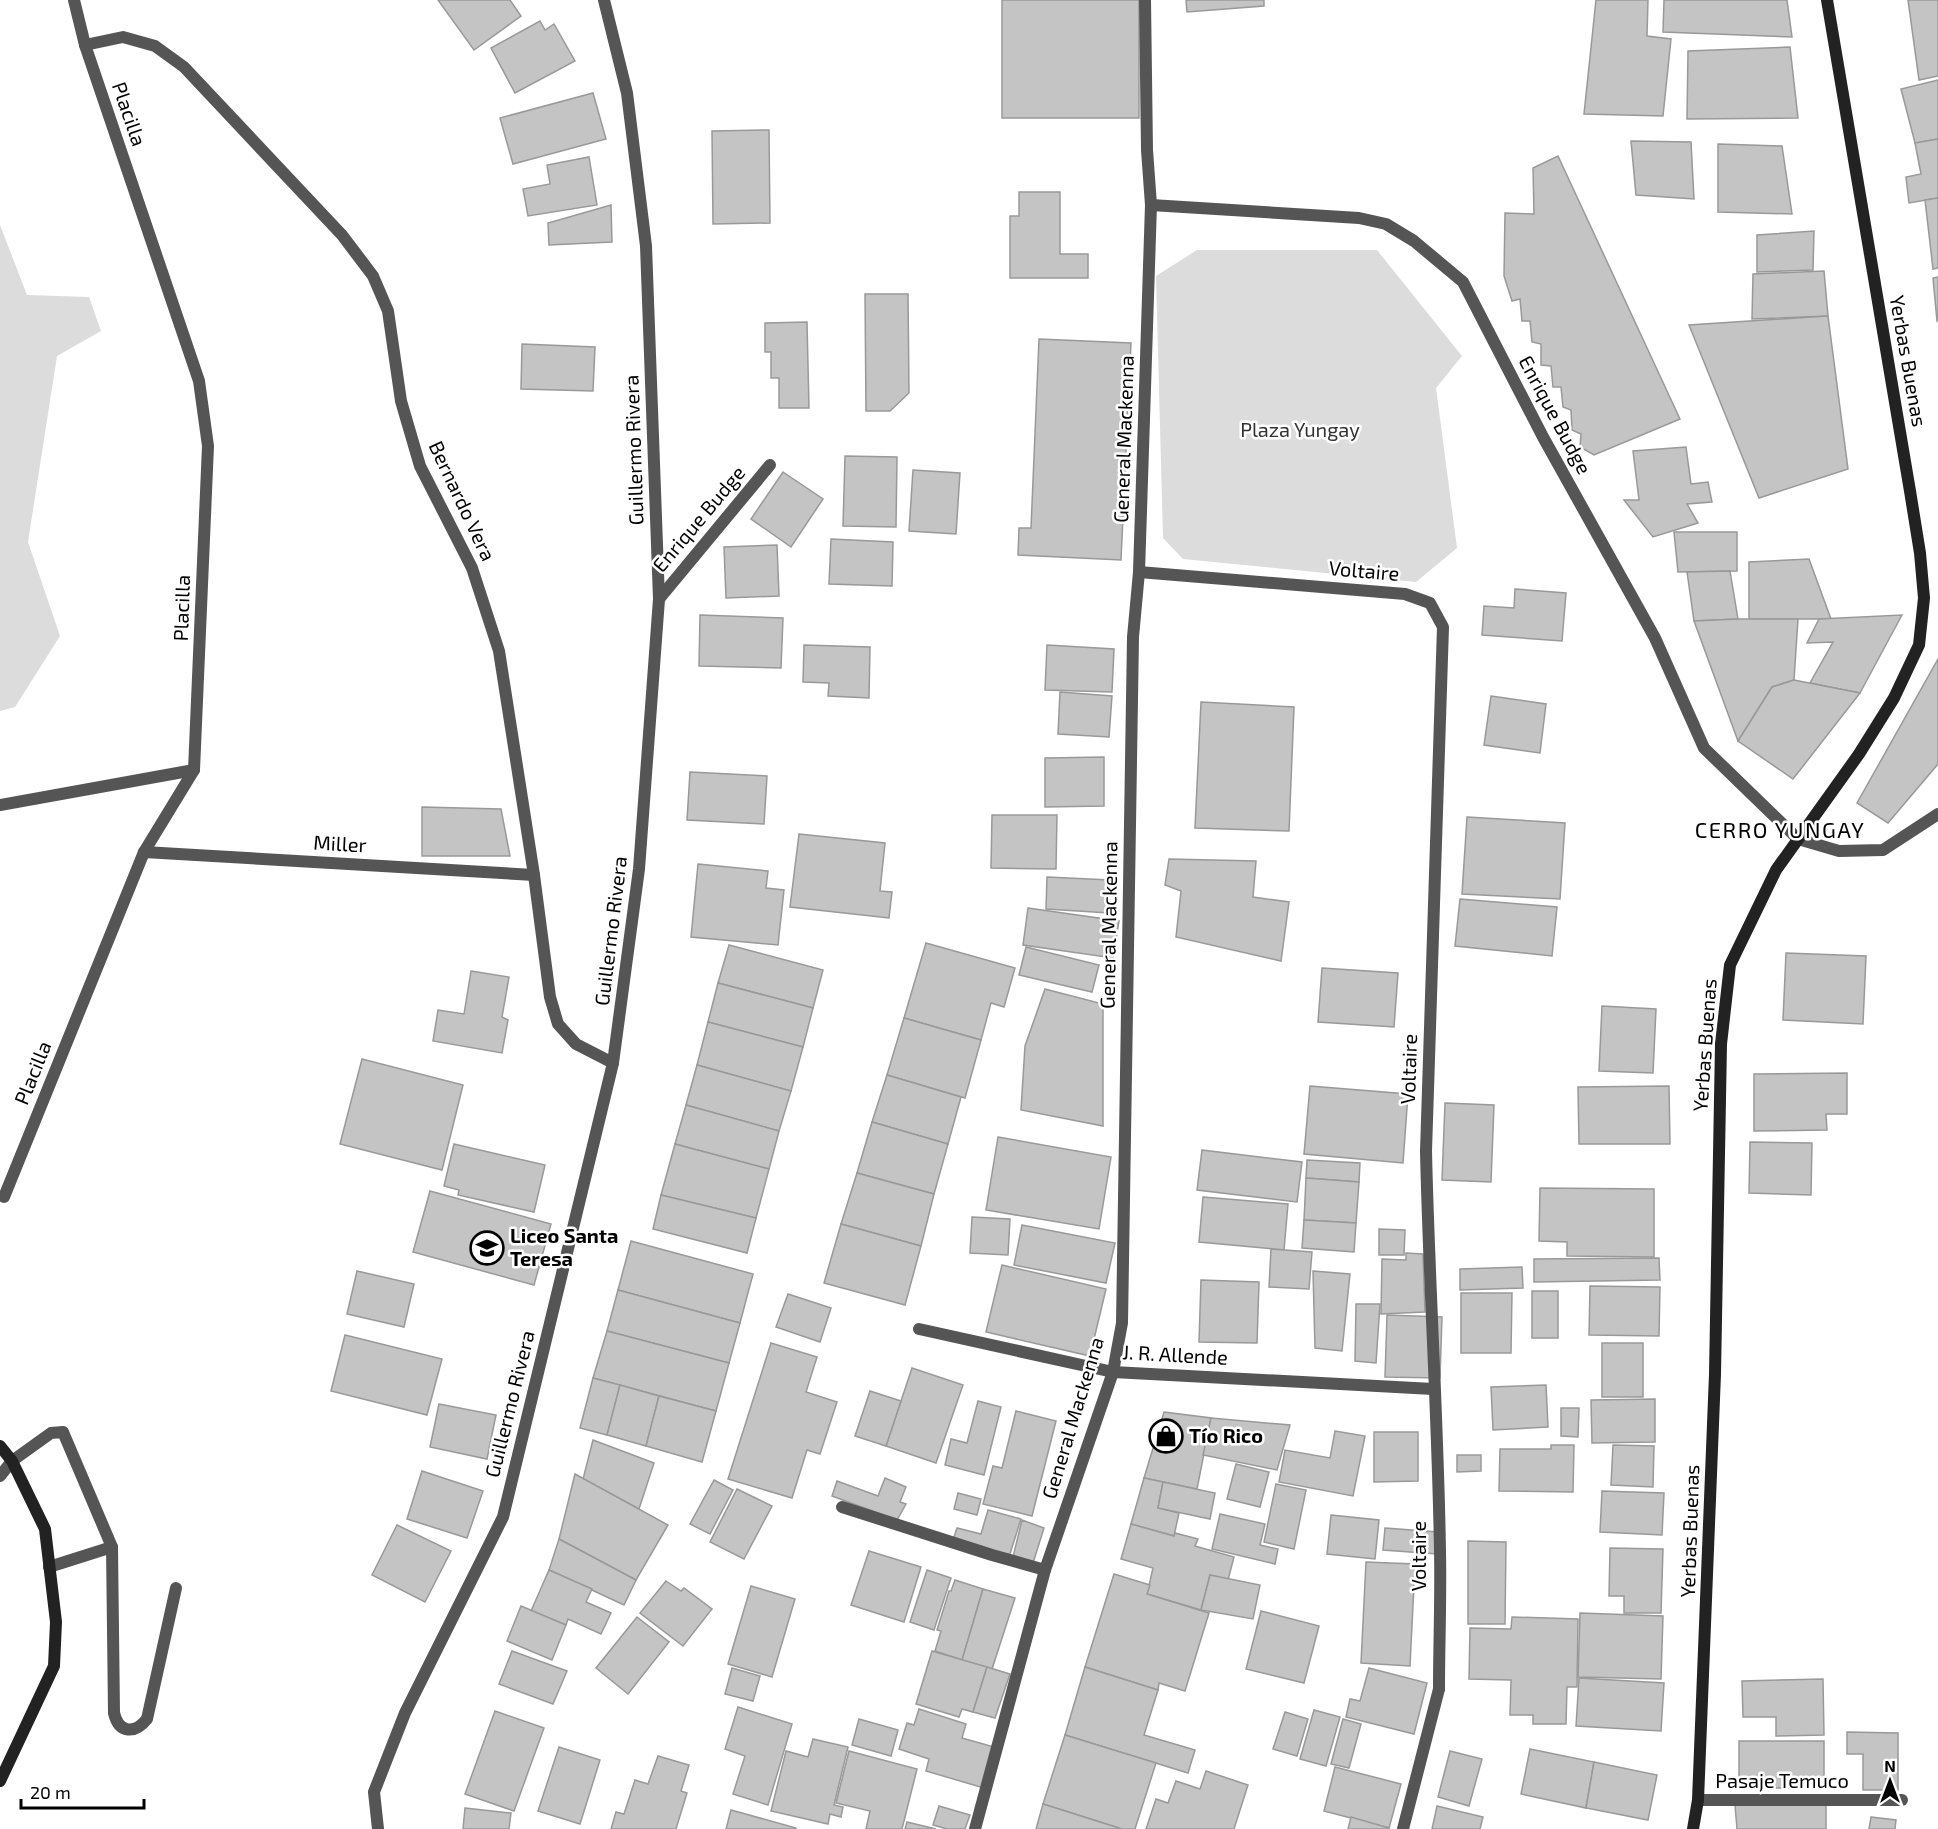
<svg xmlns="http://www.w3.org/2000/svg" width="1938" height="1829" viewBox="0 0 1938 1829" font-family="'Exo 2',sans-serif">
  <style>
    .green { fill: #dcdcdc }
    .building { fill: #c4c4c4; stroke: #999; stroke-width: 1.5 }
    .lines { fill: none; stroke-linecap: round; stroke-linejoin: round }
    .service { stroke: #555; stroke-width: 12 }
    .pedestrian { stroke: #555; stroke-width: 12 }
    .minor { stroke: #555; stroke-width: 12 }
    .tertiary { stroke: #555; stroke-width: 12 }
    .secondary { stroke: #222; stroke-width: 12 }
    .labels { text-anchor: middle; stroke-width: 5; stroke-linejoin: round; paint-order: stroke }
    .street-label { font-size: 20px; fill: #000; stroke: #fff }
    .park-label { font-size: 20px; fill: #333; stroke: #fff }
    .poi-label { font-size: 20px; font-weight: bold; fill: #000; stroke: #fff; text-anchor: start }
    .quarter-label { font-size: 22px; letter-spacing: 1.5px; fill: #000; stroke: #fff }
  </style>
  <rect width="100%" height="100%" fill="#fff"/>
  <!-- green -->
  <g class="green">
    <path d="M0,225L27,295L89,297L101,331L57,356L28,542L60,636L15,707L0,711Z"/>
    <path d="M1197,250H1377L1462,356L1436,388L1457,548L1416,582L1183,559L1163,538L1156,276Z"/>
  </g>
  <!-- building -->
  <g class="building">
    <path d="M438,0H510L521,16L474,50Z"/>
    <rect x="1002" y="0" width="137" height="118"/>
    <path d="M1186,0H1264V6L1187,12Z"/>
    <path d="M1596,0H1648L1647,36L1671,39L1663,116L1584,114Z"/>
    <path d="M1664,0H1787L1792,37L1663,32Z"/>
    <path d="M1908,0H1938V76L1919,80Z"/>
    <path d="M540,21L545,30L554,24L575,61L515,93L491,48Z"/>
    <path d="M1790,47L1798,118L1687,119L1688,51Z"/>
    <path d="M1938,80V139L1915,143L1901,89Z"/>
    <path d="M593,93L606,139L513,164L500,118Z"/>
    <path d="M769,130L770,223L713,224L712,131Z"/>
    <path d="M1938,139V198L1909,203L1906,177L1921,174L1915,143Z"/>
    <path d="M1631,141L1691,142L1694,199L1636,195Z"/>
    <path d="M1718,144L1782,146L1792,214L1718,212Z"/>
    <path d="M1558,156L1680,419L1594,455L1580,447L1581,434L1572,430L1571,410L1563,407L1561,387H1553L1551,366L1541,365V344L1532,342L1530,321H1522L1520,299L1512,301L1504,276L1505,213L1534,214L1533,168Z"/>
    <path d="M589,157L597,205L528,216L523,189L550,184L547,165Z"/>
    <path d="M1019,192H1060V254H1088V278H1010V216H1019Z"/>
    <path d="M1938,198V268L1933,269L1925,200Z"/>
    <path d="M611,205L612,242L549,245L548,223Z"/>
    <path d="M1814,231L1813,270L1757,272V235Z"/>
    <path d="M1824,271L1828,316L1752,319L1753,274Z"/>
    <path d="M1938,277V320L1937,321L1933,278Z"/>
    <path d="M865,294H908L909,393L890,411H866Z"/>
    <path d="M1828,316L1848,469L1759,498L1689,325Z"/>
    <path d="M807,322L809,408H779V378H771V352H765V323Z"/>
    <path d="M1039,339L1131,343L1121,560L1018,555L1019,528H1031Z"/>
    <path d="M522,344L595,347L593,391L521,389Z"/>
    <path d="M1686,447L1691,484L1708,482L1712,502L1687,504L1698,523L1653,537L1624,500H1639L1633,451Z"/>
    <path d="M845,456L897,457L896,527L843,526Z"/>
    <path d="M913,470L960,473L956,534L909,531Z"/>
    <path d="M783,472L823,499L791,547L751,519Z"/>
    <path d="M1674,532H1737V571L1678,572Z"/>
    <path d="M831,539L893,542L892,586L829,584Z"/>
    <path d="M777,545L779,596L726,598L724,547Z"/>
    <path d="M1809,559L1831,619H1749V562Z"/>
    <path d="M1730,571L1738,619L1694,621L1687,572Z"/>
    <path d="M1515,589L1566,593L1562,641L1482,635L1484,606L1514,608Z"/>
    <path d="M700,615L783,618L781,668L699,666Z"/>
    <path d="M1902,615L1860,693L1810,683L1833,642L1807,643L1819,619Z"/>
    <path d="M1738,619H1798L1794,680L1772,687L1738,741L1694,621Z"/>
    <path d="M804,645L870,647L869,698L828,696L829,683L803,682Z"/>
    <path d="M1047,645L1114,649L1112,692L1045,690Z"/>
    <path d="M1938,659V764L1888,823L1857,803Z"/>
    <path d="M1794,680L1860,693L1793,779L1738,741L1772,687Z"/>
    <path d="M1060,692L1112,696L1109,737L1058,734Z"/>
    <path d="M1491,696L1546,704L1540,753L1484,745Z"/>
    <path d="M1201,702L1294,707L1289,831L1195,828Z"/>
    <path d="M1104,757V806L1045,807V758Z"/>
    <path d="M690,772L767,776L764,824L687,820Z"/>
    <path d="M422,807L501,809L510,856H422Z"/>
    <path d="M992,815H1057L1056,869L991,868Z"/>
    <path d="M1467,817L1565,823L1560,899L1462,894Z"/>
    <path d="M799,834L885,843L880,891L892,892L889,918L790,907Z"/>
    <path d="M1169,859L1256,861L1253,897L1289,902L1281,961L1176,937L1181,891L1165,885Z"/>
    <path d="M698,864L768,871L766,888L784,890L778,945L691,937Z"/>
    <path d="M1047,877L1110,880L1109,913L1046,909Z"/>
    <path d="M1460,899L1557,907L1552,956L1455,946Z"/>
    <path d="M1028,908L1119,921L1113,958L1023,945Z"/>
    <path d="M926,943L1015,968L1004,1007L991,1003L981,1040L904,1018Z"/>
    <path d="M729,945L823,970L813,1008L718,983Z"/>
    <path d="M1026,947L1099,965L1092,992L1019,975Z"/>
    <path d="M1786,953L1866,956L1863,1024L1783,1020Z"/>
    <path d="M1322,968L1398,973L1394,1027L1318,1022Z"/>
    <path d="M471,971L509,977L502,1017L508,1020L502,1053L433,1041L438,1010L464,1014Z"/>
    <path d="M718,983L813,1008L803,1047L708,1022Z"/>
    <path d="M1045,989L1103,1004V1126L1021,1110L1025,1046Z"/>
    <path d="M1602,1006L1656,1009L1653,1073L1599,1071Z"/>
    <path d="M904,1018L981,1040L965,1098L887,1075Z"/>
    <path d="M708,1022L803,1047L791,1091L697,1065Z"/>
    <path d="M362,1059L463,1085L442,1170L340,1144Z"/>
    <path d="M697,1065L791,1091L779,1131L686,1105Z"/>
    <path d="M1847,1073V1114H1826L1827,1130L1754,1131V1074Z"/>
    <path d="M887,1075L961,1097L948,1144L872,1122Z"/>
    <path d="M1310,1086L1408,1094L1403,1163L1304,1154Z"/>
    <path d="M1669,1086L1670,1144H1579L1578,1087Z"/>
    <path d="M1445,1103L1494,1105L1491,1182L1442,1180Z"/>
    <path d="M686,1105L779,1131L769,1169L675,1144Z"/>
    <path d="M872,1122L948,1144L934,1194L857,1173Z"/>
    <path d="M998,1137L1111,1157L1099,1229L986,1210Z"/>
    <path d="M1750,1142L1812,1143L1811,1195L1749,1193Z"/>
    <path d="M454,1144L545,1165L534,1212L458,1195L459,1190L444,1186Z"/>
    <path d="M675,1144L769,1169L756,1218L661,1195Z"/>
    <path d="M1202,1150L1302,1162L1297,1202L1197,1190Z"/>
    <path d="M1307,1160L1360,1163L1359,1182L1306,1178Z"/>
    <path d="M857,1173L934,1194L921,1246L841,1224Z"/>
    <path d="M1306,1178L1359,1182L1356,1223L1304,1220Z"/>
    <path d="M1540,1188L1654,1189V1257L1567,1256V1242L1539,1241Z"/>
    <path d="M430,1191L551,1224L534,1285L413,1252Z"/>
    <path d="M661,1195L756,1218L747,1253L653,1229Z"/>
    <path d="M1203,1197L1288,1204L1284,1250L1199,1242Z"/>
    <path d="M972,1217L1010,1219L1008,1255L970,1253Z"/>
    <path d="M1304,1220L1356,1223L1354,1252L1302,1248Z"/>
    <path d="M841,1224L921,1246L905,1305L824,1283Z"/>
    <path d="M1022,1225L1115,1243L1106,1283L1014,1265Z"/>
    <path d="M1379,1229L1405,1230L1404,1255H1379Z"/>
    <path d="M631,1241L753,1274L740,1323L618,1290Z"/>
    <path d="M1271,1249L1312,1252L1309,1289L1269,1287Z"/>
    <path d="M1406,1253L1423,1254L1425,1312L1381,1314L1382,1259L1406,1260Z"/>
    <path d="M1659,1258L1660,1280L1534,1282V1259Z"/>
    <path d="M1002,1265L1106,1289L1090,1356L986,1332Z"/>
    <path d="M1522,1267L1523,1288L1460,1290V1269Z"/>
    <path d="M357,1271L414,1284L404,1327L347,1314Z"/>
    <path d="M1313,1271L1350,1274L1342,1351L1315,1348Z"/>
    <path d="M1201,1280L1259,1282L1257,1343L1199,1342Z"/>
    <path d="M1590,1286L1660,1287L1659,1336L1589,1335Z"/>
    <path d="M618,1290L740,1323L729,1363L607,1331Z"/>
    <rect x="1532" y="1291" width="26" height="47"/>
    <path d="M1461,1293H1512L1511,1353H1461Z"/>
    <path d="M788,1294L831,1308L820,1342L776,1327Z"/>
    <path d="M1356,1304H1380L1376,1363L1355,1361Z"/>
    <path d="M1387,1315L1442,1317L1440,1378L1385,1377Z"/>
    <path d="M607,1331L729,1363L716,1411L593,1378Z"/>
    <path d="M345,1335L442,1359L427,1415L331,1391Z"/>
    <path d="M771,1343L817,1357L806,1392L837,1402L820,1454L807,1450L792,1498L728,1479Z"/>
    <rect x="1602" y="1343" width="41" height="54"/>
    <path d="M912,1368L963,1385L936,1463L886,1446Z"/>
    <path d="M593,1378L620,1385L607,1435L580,1428Z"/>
    <path d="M620,1385L659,1396L646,1446L607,1435Z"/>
    <path d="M1546,1385L1548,1427L1493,1430L1491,1387Z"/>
    <path d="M870,1391L901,1401L886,1446L855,1436Z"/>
    <path d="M659,1396L716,1411L702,1462L646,1446Z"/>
    <path d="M1655,1399V1442L1592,1443L1591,1400Z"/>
    <path d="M978,1401L1001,1407L984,1475L945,1465L951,1439L967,1443Z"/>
    <path d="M439,1404L496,1415L487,1459L430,1447Z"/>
    <path d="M1561,1408H1579L1578,1437L1561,1436Z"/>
    <path d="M1016,1411L1056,1421L1032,1516L983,1504L993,1466L1002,1468Z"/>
    <path d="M1164,1412L1211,1418L1197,1489L1144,1478Z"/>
    <path d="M1211,1418L1290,1425L1277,1470L1203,1455Z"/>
    <path d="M1335,1431L1365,1436L1353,1496L1279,1482L1285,1450L1330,1458Z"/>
    <path d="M1374,1432H1418V1481L1374,1482Z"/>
    <path d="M593,1440L654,1463L639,1509L583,1479Z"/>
    <path d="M1551,1445H1574L1573,1492L1499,1491L1500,1449H1551Z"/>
    <path d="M1613,1445L1654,1446L1653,1487L1611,1485Z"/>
    <path d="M1457,1455H1481V1471L1457,1472Z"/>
    <path d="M1236,1464L1269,1472L1260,1507L1227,1499Z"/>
    <path d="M422,1471L483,1491L467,1538L407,1519Z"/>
    <path d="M575,1474L668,1525L636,1580L559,1539Z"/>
    <path d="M885,1478L906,1487L900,1502L906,1504L897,1520L832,1496L837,1481L878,1496Z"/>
    <path d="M1144,1478L1163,1482L1158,1508L1179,1513L1174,1536L1131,1524Z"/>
    <path d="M714,1480L733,1490L710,1534L690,1524Z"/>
    <path d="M1163,1482L1215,1493L1210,1519L1158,1508Z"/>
    <path d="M1276,1484L1306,1490L1294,1549L1264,1542Z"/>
    <path d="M737,1489L772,1506L744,1559L710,1542Z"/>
    <path d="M1602,1491L1664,1493L1662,1535L1600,1532Z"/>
    <path d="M958,1493L981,1499L977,1515L954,1509Z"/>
    <path d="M988,1510L1021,1519L1009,1557L953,1540L957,1528L981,1534Z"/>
    <path d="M1220,1514L1265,1524L1260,1545L1278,1549L1275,1564L1212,1549Z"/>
    <path d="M1331,1515L1379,1520L1375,1559L1327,1554Z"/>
    <path d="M1022,1520L1044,1528L1033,1563L1013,1557Z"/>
    <path d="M1131,1524L1174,1536L1175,1533L1198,1539L1195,1546L1234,1557L1228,1580L1210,1575L1201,1610L1147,1594L1153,1568L1121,1559Z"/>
    <path d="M397,1525L451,1551L425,1602L372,1575Z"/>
    <path d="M1385,1528L1438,1532L1437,1554L1383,1550Z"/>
    <path d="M559,1539L636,1580L624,1605L549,1570Z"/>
    <path d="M1468,1541L1506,1542L1505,1624H1468Z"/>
    <path d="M1610,1548L1663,1549L1661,1613H1624V1596H1609Z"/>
    <path d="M869,1551L921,1567L904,1622L851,1605Z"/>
    <path d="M1366,1562L1415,1564L1410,1666L1361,1663Z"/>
    <path d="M549,1570L592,1589L586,1602L611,1613L601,1634L568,1619L566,1625L531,1611Z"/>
    <path d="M927,1570L951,1578L934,1630L910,1622Z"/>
    <path d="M1114,1574L1150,1585L1147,1594L1209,1613L1185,1691L1159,1683L1158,1690L1085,1667Z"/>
    <path d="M1210,1575L1260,1585L1253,1619L1201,1610Z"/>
    <path d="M955,1580L983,1589L962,1660L935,1651L941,1631L937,1630L949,1591H951Z"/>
    <path d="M666,1581L681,1591L684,1588L712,1609L683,1646L640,1613Z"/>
    <path d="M751,1586L795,1599L772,1677L728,1664Z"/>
    <path d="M983,1589L1015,1598L992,1669L962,1660Z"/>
    <path d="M521,1606L566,1625L552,1660L507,1641Z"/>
    <path d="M1261,1611L1319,1626L1304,1683L1246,1669Z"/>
    <path d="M1580,1613L1663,1616L1661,1679L1578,1677Z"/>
    <path d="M637,1617L669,1642L628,1694L596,1668Z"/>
    <path d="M1512,1617L1578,1619L1577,1687H1567L1566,1724H1533V1715H1510L1511,1680L1469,1679L1470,1628L1511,1629Z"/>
    <path d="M512,1651L567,1671L553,1704L499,1684Z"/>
    <path d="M932,1651L987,1667L973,1712L962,1709L959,1717L916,1704Z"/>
    <path d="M987,1667L1010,1674L995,1718L973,1712Z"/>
    <path d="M1085,1667L1158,1690L1144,1735L1195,1750L1188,1773L1065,1735Z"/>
    <path d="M732,1668L760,1676L753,1701L725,1694Z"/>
    <path d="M1369,1668L1427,1683L1414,1734L1346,1717L1350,1699L1360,1701Z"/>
    <path d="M1579,1678L1664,1683L1661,1731L1576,1726Z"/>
    <path d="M1823,1679L1824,1735L1776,1736V1717H1743L1742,1681Z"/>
    <path d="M738,1707L792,1724L768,1805L733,1794L745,1756L725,1749Z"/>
    <path d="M919,1709L966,1724L962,1738L994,1747L984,1788L926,1771L929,1759L899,1749L907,1723L914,1725Z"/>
    <path d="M1314,1710L1340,1717L1326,1766L1300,1759Z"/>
    <path d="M495,1711L544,1728L514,1811L465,1794Z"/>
    <path d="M1285,1712L1308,1719L1297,1756L1273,1749Z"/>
    <path d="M859,1719L898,1730L891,1756L852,1745Z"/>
    <path d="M1343,1719L1361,1724L1349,1768L1331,1764Z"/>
    <path d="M1847,1732L1898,1733V1790H1863V1754H1847Z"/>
    <path d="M1065,1735L1156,1763L1135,1829H1122L1043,1804Z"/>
    <path d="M813,1739L848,1747L834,1805L843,1807L841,1817L830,1814L828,1824L771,1811L786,1751L808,1757Z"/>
    <rect x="1739" y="1741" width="85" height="47"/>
    <path d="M559,1747L600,1760L580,1824L538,1811Z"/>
    <path d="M1530,1749L1594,1762L1586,1808L1521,1794Z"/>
    <path d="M849,1751L917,1769L902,1829H866L870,1811L836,1803Z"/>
    <path d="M1450,1751L1482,1759L1469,1806L1438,1797Z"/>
    <path d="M658,1756L689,1765L681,1791L687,1793L676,1829H611L616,1812L624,1814L635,1780L648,1784Z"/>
    <path d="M1594,1762L1657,1775L1648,1820L1586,1808Z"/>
    <path d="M1335,1767L1401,1784L1389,1828L1324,1811Z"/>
    <path d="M1206,1771L1248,1785L1234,1829H1146L1156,1799L1168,1803L1176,1781L1200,1789Z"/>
    <path d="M1043,1804L1122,1829H1036Z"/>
    <path d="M1735,1805H1826V1829H1737Z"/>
    <path d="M939,1806L970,1815L965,1829H947L933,1825Z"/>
    <path d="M1437,1806L1483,1817L1480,1829H1432Z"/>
    <path d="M465,1808L511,1813L509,1829H463Z"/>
    <path d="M731,1810L796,1828V1829H726Z"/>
    <path d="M1351,1817L1389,1828V1829H1348Z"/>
    <path d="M1871,1817L1896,1820L1895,1829H1869Z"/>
    <path d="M907,1822L936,1829H905Z"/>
  </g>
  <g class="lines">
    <!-- service -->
    <g class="service">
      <path d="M12,1461L51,1433L63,1432L112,1547L49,1567"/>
      <path d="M112,1547L114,1713C119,1734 135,1734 147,1719L176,1588"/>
    </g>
    <!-- pedestrian -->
    <g class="pedestrian">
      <path d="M1426,1151C1429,1285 1438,1418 1440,1552C1441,1598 1439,1643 1439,1689"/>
      <path d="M1698,1800H1902"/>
    </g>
    <!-- minor -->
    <g class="minor">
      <path d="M85,45L123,37L155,46L184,67L342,235L373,276L388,311L401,401L420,466L472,568L499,651L534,875L550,997L558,1024L576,1044L613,1063"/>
      <path d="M1151,205L1359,218L1386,224L1414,241L1463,282L1543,437L1655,638L1704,748L1798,839L1839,851L1883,850L1938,814"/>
      <path d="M1139,572L1405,594L1430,603L1443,627L1426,1151"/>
      <path d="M659,599L770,465"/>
      <path d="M0,805L194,770"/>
      <path d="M144,852L534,875"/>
      <path d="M4,1197L144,852L194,770L208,446L199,381L85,45L74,0"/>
      <path d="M919,1329L1113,1372L1433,1389"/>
      <path d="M0,1476L12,1461"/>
      <path d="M842,1507L992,1555L1045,1570"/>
      <path d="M1403,1829L1439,1689"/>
    </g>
    <!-- tertiary -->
    <g class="tertiary">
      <path d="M378,1829L374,1792L405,1713L503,1517L613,1063L639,869L659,599L646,246L627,93L604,0"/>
      <path d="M975,1829L1045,1570L1113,1372L1122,1323L1133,637L1139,572L1151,205L1147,150L1145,0"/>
    </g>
    <!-- secondary -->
    <g class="secondary">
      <path d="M0,1446L12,1461L45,1529L56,1622L54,1666L0,1781"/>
      <path d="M1693,1829L1698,1800L1715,1374L1721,1044L1730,965L1776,870L1859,754L1894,698L1919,645L1924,598L1920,553L1910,491L1827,0"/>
    </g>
  </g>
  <!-- icons -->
  <defs>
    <symbol id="school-ring" viewBox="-11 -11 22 22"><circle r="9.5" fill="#fff" stroke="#000" stroke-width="1.5"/><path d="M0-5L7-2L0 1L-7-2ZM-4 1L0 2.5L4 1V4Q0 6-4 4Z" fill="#000"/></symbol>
    <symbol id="shop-ring" viewBox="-11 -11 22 22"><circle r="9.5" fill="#fff" stroke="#000" stroke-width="1.5"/><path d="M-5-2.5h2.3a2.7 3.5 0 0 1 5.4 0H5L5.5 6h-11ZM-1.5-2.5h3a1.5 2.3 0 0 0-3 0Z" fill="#000"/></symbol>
  </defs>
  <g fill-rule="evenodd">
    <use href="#school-ring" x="468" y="1229" width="38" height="38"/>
    <use href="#shop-ring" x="1147" y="1417" width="38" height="38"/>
  </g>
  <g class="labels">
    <!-- street labels -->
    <g class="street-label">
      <text transform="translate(129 114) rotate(71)" y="7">Placilla</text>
      <text transform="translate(1908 361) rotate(80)" y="7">Yerbas Buenas</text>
      <text transform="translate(1555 415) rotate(62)" y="7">Enrique Budge</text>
      <text transform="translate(1124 439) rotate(-88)" y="7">General Mackenna</text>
      <text transform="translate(634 450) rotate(-92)" y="7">Guillermo Rivera</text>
      <text transform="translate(462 501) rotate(65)" y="7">Bernardo Vera</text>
      <text transform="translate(699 519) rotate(-50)" y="7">Enrique Budge</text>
      <text transform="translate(1364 571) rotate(5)" y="7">Voltaire</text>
      <text transform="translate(182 608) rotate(-88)" y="7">Placilla</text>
      <text transform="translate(340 844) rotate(3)" y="7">Miller</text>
      <text transform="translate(1109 925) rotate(-89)" y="7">General Mackenna</text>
      <text transform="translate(611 931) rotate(-83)" y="7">Guillermo Rivera</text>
      <text transform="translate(1705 1045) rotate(-86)" y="7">Yerbas Buenas</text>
      <text transform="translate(1409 1069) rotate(-88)" y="7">Voltaire</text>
      <text transform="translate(33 1073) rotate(-68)" y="7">Placilla</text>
      <text transform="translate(1175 1355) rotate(3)" y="7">J. R. Allende</text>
      <text transform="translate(510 1404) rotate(-76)" y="7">Guillermo Rivera</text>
      <text transform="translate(1073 1418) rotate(-73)" y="7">General Mackenna</text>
      <text transform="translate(1690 1531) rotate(-88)" y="7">Yerbas Buenas</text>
      <text transform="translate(1419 1556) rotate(-90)" y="7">Voltaire</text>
      <text x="1782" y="1788">Pasaje Temuco</text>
    </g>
    <!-- park labels -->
    <g class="park-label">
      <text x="1300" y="437">Plaza Yungay</text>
    </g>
    <!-- poi labels -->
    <g class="poi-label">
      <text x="510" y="1243">Liceo Santa<tspan x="510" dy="23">Teresa</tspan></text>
      <text x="1189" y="1443">Tío Rico</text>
    </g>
    <!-- quarter labels -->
    <g class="quarter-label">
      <text x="1780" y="838">CERRO YUNGAY</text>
    </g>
  </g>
  <!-- north arrow -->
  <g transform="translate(1890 1781)" stroke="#ffffff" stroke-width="4.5" paint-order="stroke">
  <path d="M0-4.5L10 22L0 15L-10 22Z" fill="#000000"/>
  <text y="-9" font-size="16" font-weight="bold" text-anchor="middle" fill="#000000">N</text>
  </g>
  <!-- scale -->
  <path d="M21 1799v9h123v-9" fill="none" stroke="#000000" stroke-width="3"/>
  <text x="30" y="1799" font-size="18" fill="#000000" stroke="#ffffff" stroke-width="4.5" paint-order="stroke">20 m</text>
</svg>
